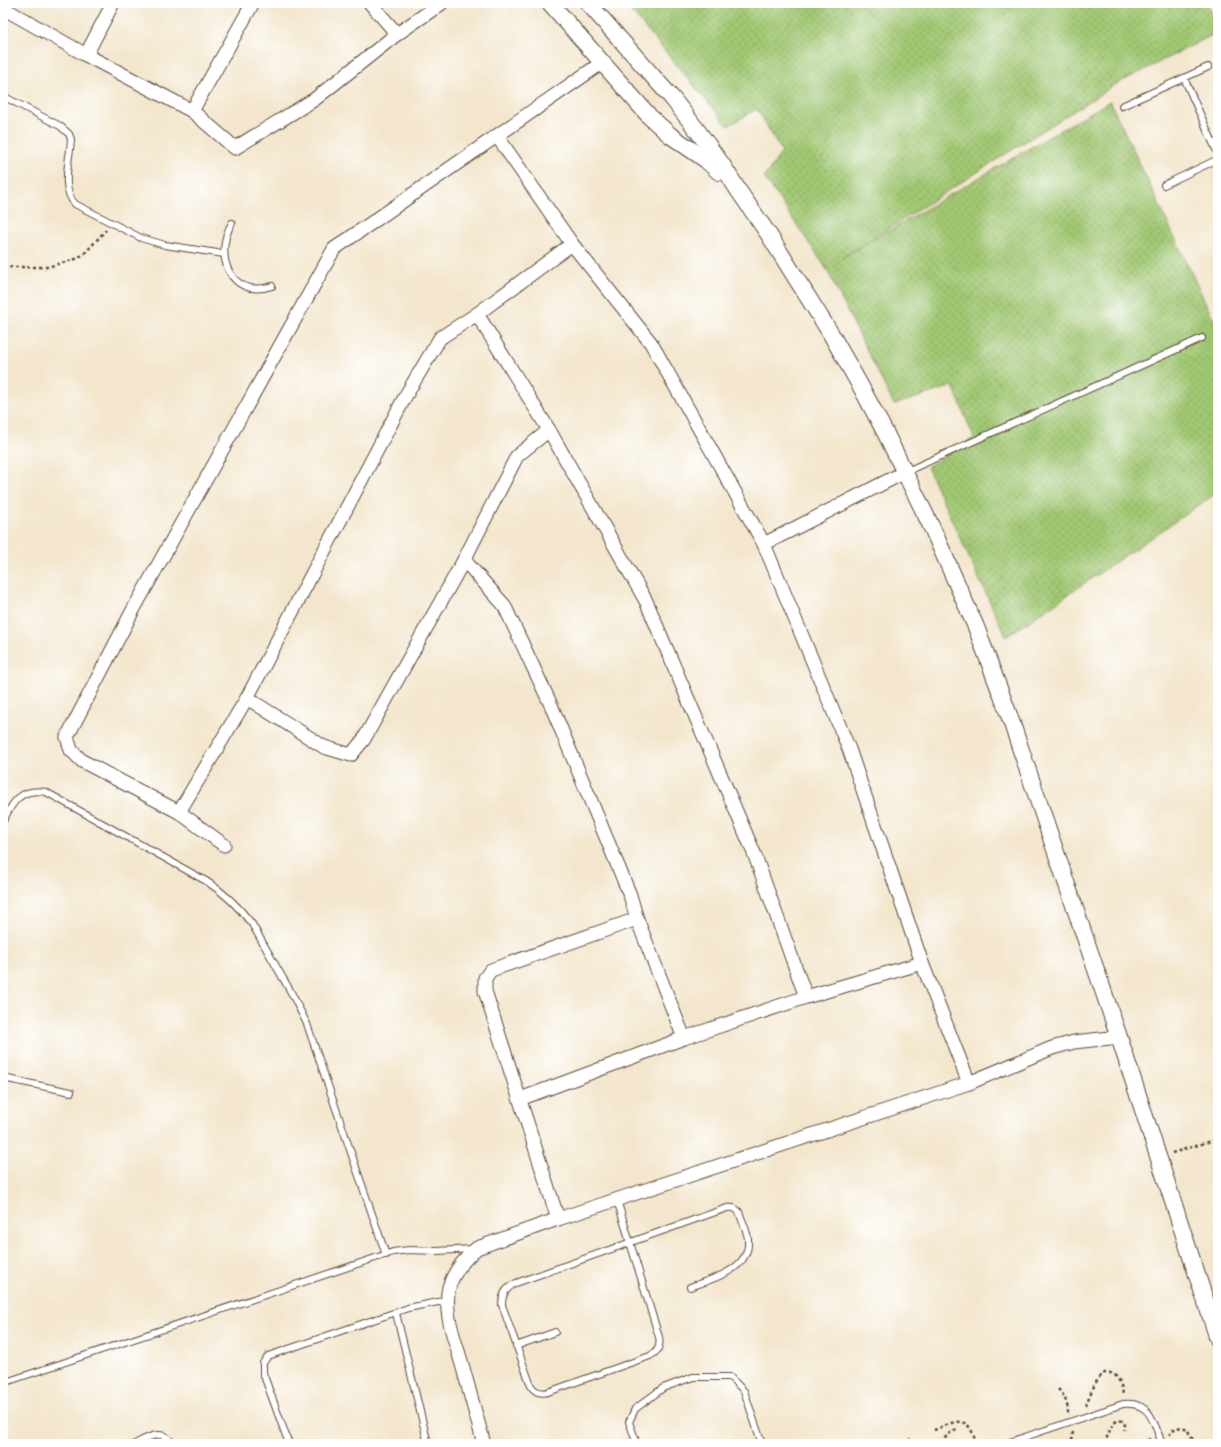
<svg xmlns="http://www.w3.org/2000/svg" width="1221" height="1447" viewBox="0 0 1221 1447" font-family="'Shantell Sans',sans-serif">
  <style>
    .grass { fill: url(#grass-dots); stroke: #6e7848 }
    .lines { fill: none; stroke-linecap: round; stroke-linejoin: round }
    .service-casing { stroke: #574638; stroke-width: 8 }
    .minor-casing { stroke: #574638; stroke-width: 15 }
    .tertiary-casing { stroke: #574638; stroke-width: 18 }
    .path { stroke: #574638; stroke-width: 2.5; stroke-dasharray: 3 3; stroke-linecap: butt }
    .service { stroke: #fff; stroke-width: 6 }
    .minor { stroke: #fff; stroke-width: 13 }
    .tertiary { stroke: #fff; stroke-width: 16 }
  </style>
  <defs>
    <pattern id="grass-dots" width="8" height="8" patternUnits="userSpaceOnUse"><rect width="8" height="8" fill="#a0c772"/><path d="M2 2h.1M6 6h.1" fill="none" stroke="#84a25d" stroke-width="1.8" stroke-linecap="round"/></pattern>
  </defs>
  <rect width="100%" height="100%" fill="#fff"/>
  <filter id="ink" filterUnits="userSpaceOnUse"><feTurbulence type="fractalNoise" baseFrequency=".025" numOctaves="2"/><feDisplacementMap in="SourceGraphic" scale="8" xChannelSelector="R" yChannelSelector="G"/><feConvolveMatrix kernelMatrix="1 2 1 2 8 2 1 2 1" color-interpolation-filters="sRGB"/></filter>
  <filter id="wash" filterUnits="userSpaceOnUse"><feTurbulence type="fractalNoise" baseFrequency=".012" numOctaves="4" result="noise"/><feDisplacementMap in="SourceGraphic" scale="16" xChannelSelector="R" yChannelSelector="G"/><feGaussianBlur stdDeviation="0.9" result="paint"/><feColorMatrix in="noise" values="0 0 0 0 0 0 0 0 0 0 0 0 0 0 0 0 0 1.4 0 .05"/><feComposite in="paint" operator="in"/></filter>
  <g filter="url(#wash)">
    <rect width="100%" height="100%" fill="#f3e6cc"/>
    <!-- grass -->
    <path class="grass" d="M624,3H1206L1218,21V32L1113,86L842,258L1110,101L1218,329V492L1006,637L927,467L974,438L953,386L894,405L826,268L764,177L782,152L757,109L728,126Z"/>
  </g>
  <g filter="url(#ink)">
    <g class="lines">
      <defs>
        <g id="service">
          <path d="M1184,78L1218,154"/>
          <path d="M3,96L60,126L69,134L71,139C70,160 60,188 75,204L141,238L165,245L224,254"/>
          <path d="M1122,106L1208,67"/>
          <path d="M1164,185L1218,159"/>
          <path d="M232,223C213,254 230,300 272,286"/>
          <path d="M905,472L1202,338"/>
          <path d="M3,821C13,801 21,788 46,792L206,881C225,893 239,907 252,924L292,994L307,1024L386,1255"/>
          <path d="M3,1078L71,1092"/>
          <path d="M617,1200L659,1337C661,1346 658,1352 650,1356L548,1392C540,1394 535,1392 531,1386L502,1305C502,1294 506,1288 516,1283L727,1208C733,1207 736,1208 739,1212C742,1221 747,1230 748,1239C751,1270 712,1279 690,1287"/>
          <path d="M396,1313L428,1444"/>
          <path d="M516,1346L555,1332"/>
          <path d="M3,1383L393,1252L409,1250L437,1251L473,1249"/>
          <path d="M135,1444C146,1438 165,1427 172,1444"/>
          <path d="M289,1444L263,1373V1363L268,1356L408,1308L448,1300"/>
          <path d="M637,1444L629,1422L635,1409L663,1388L693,1377H730L744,1391L762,1444"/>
          <path d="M1004,1444L1123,1404C1151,1401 1154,1423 1162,1444"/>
        </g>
        <g id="minor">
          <path d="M370,3L397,34"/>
          <path d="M3,8L86,55L192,111L235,148L315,99L397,34L442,3"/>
          <path d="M86,55L113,3"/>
          <path d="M192,111L253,3"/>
          <path d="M497,136L572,244L651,343L764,544L849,749L922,963L969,1083"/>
          <path d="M477,314L549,430L646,601L754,853L806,997"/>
          <path d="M764,544L905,472"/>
          <path d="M464,560L504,605L551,705L630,895L637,919L491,970L485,978V991L558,1219"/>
          <path d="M247,698L324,747L351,755L364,739L464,560L517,456L549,430"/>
          <path d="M179,812L247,698L406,395L440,338L477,314L572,244"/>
          <path d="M224,845L179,812L82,761L71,750L67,737L132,612L334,249L603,62"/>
          <path d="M637,919L684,1038"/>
          <path d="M520,1099L684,1038L806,997L922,963"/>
          <path d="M484,1444C477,1419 470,1393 463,1368C456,1342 443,1314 449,1287C454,1271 464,1259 477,1248L558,1219L969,1083L1052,1048L1074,1042L1119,1037"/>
        </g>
        <g id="tertiary">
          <path d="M550,3L650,117L670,135L706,160L719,172"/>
          <path d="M588,3L672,98L697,130L723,166L738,190L769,235L831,334L861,387L886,434L933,530L976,627L1009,715L1119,1037L1218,1339"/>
        </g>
      </defs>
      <!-- service casing -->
      <use href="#service" class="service-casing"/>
      <!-- minor casing -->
      <use href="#minor" class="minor-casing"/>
      <!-- tertiary casing -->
      <use href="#tertiary" class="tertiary-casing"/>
      <!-- path -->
      <g class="path">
        <path d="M3,267H47L76,259L84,254L106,230"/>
        <path d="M1172,1153L1218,1139"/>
        <path d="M1058,1389C1065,1396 1068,1404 1068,1414"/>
        <path d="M1086,1405C1089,1397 1093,1387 1098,1379C1099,1377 1102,1374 1105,1373C1118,1370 1122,1386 1123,1395"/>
        <path d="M934,1430C946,1426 961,1415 970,1428C973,1433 975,1438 975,1444"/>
        <path d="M1073,1432L1072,1437L1073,1444"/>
        <path d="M1169,1435L1175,1428L1183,1427L1187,1429L1192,1438V1444"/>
        <path d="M907,1444L910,1438"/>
        <path d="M942,1444C946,1435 950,1431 959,1430"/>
        <path d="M1053,1444V1438"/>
        <path d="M1104,1444C1109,1435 1109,1426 1118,1420L1123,1421L1125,1425L1124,1430"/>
        <path d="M1146,1444L1145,1441L1150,1439"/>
      </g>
      <!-- service -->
      <use href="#service" class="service"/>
      <!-- minor -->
      <use href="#minor" class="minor"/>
      <!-- tertiary -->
      <use href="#tertiary" class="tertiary"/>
    </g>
  </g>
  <!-- margin -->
  <rect width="1221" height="1447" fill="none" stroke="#fff" stroke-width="16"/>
</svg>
